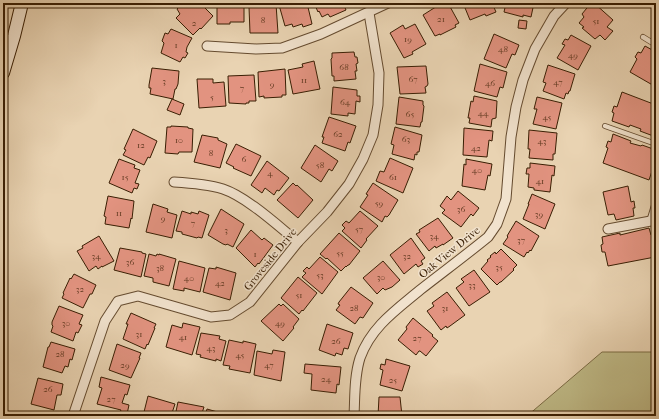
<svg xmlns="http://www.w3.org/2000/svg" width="659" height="419" viewBox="0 0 659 419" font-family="'IM FELL French Canon',serif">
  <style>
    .green { fill: #bfba87; stroke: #7c6c45 }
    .building { fill: #e29380; stroke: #391e03 }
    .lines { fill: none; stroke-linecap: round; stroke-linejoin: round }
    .lane-casing { stroke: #654b2f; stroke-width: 6 }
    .street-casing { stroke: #654b2f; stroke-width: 11 }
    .secondary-casing { stroke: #391e03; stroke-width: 14 }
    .lane { stroke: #f1e2cd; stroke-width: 4.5 }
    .street { stroke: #f1e2cd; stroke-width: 9 }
    .secondary { stroke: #f1e2cd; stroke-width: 12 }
    .labels { text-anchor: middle; stroke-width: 3; stroke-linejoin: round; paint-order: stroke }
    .number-label { font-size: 9px; fill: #633b22 }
    .street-label { font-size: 11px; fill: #391e03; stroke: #f1e2cd }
  </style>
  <rect width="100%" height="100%" fill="#e9d3b2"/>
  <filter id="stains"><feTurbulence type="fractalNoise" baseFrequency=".005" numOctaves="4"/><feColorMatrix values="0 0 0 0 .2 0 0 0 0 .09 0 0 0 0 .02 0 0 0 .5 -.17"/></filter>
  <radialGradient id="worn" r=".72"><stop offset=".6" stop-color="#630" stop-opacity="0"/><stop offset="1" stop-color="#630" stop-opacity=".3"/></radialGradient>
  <!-- green -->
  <path class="green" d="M602,352H656V416H527Z"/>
  <!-- building -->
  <g class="building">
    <path d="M183,3L185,5L187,3H200L213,16L201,29L200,28L193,35L176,18L180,14L177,9Z"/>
    <path d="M217,3H244V22H230V24H217Z"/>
    <path d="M255,3H264L265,5H267L276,4L278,33H250L249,7H255Z"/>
    <path d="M286,3H307L312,24L303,27L302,24L293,27L292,24L285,26L279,5Z"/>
    <path d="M314,3H343L346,10L330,17L328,14L322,17L319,11L318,12Z"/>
    <path d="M442,3H448L459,23L455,25L456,27L440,35V34L435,36L423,15Z"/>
    <path d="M463,3H492L496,12L486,16L485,14L470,20Z"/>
    <path d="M506,3H534L531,17L523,15V17L504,12Z"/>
    <path d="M591,3H594L613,20L607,27L613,31L605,40L600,35L595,39L582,28L584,27L579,23L584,17L582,14Z"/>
    <path d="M519,20L527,21L526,29L518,28Z"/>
    <path d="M415,24L426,44L412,52L413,54L404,58L390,33L403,25L405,29Z"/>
    <path d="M171,29L192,38L187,47L186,52L188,53L185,58L183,57L180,62L161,53L164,43L162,41L165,33L168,34Z"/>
    <path d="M494,34L519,45L515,55L512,54L506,68L484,59Z"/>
    <path d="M571,35L591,46L578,70L557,58L565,45L562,44L565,39L568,40Z"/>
    <path d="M645,46L656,52V87L630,72L637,59L635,57L638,52L641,53Z"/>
    <path d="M354,52L355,57H357L358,63L356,64L357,71H355L356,79L334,81V76H332L331,59L332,58V53Z"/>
    <path d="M314,61L320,89L293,94L288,70L303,67L302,64Z"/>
    <path d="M480,64L507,72L503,88L500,87L497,97L474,91Z"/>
    <path d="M548,65L575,74L570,91H569L568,94L566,93L564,99L543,91L546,83L543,82Z"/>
    <path d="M426,66L428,84L427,86L425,87L426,93L400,94L397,67Z"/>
    <path d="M152,68L179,71L178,84L176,89H175L173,99L150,94L151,88H149V85Z"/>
    <path d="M285,69L286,95H282V97L264,98V96L259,97L258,72Z"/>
    <path d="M254,75L256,101H249V103H246V104L229,103L228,76Z"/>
    <path d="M197,79H213V83L224,82L226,106L199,108Z"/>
    <path d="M333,87L357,90V96H360V102L356,101L355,114L348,113V116L331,114Z"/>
    <path d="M622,92L656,105V137L640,131L641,129L630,125L629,127L612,121L614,113L612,112L614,106L617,107Z"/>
    <path d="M474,96L497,101L496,118L492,119L491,127L469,123L470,118H468L471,101L473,102Z"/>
    <path d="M399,97L423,101V105L424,106L422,122H421L420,127L396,124Z"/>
    <path d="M537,97L562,103L556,129L533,124L537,109H534Z"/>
    <path d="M172,99L184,104L180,115L167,110Z"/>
    <path d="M329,117L356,126L350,143L348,142L345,151L322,143L324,137H322L323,134Z"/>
    <path d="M171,126L188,127V128L193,129L192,152H179L178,154L165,153L167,127H171Z"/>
    <path d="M395,127L422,135L419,152H417V155L415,154L414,160L392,154L394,145L391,144Z"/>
    <path d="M464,128L493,131L492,141L489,140L487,157L463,155Z"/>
    <path d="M133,129L157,141L150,158L148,157L144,165L123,155L126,150L124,149Z"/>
    <path d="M529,130L557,133L555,154H553V160L529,158L530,149H528Z"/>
    <path d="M613,134L631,141L630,143L641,146L642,145L656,150V166L654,165L649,180L603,163L608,148L606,147L608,141L611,142Z"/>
    <path d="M202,135L218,138V140L227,144L220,168L194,162Z"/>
    <path d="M236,144L261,156L251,176L233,168L234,167L226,163Z"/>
    <path d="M315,145L338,161L332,171L329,169L321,182L301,168Z"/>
    <path d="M390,158L413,168L403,193L376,181L380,171L384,172Z"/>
    <path d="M119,159L135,165L134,168L140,170L135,183L139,184L137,189L134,188L132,193L109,183Z"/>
    <path d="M466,159L492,164L490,176L488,175L485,190L462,186L464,164L466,165Z"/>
    <path d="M267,161L289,178L279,191L277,190L274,195L265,188L262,193L251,185Z"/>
    <path d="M530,163L555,166L554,176L552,175L550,192L534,190V188L528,187L529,174H526L527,168H530Z"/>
    <path d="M293,183L296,186L297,185L313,200L298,218L277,200Z"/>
    <path d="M373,183L398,200L389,215L387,217L385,216L382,222L360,207L368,195L366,194Z"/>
    <path d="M628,186L631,202L634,201L635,208H633L634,216L616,220L614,214L608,215L603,192Z"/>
    <path d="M458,191L479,208L473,216L471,214L461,227L442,213L445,210L440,206L447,196L451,200Z"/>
    <path d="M532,194L555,204L545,229L523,219L529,204H528Z"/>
    <path d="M108,196L134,201L132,219L131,218L129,228L105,224L106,217L104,216Z"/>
    <path d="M153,204L168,209L167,212L177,215L172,238L146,232Z"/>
    <path d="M221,209L244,224L233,247L227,244L226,245L223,244L208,235Z"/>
    <path d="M182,211L191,214V212L198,214L199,211L209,215L202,238L198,237L197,238L182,234V232L176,231Z"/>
    <path d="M360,211L378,226L366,239L367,240L361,248L342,231L345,228L342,225L346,221L349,223Z"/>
    <path d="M438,218L453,238L443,245V244L436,248L435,246L429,251L416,234L420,232L419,230Z"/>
    <path d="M516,221L539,236L531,251L530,250L528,253L527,252L524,257L503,244L508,237L507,236Z"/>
    <path d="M649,228L651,235H654L655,241L652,242L655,257L608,266L605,252H602L601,245L603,244L602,237L620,233V235Z"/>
    <path d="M251,230L262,240L264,238L273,245L259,264L258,263L255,267L236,248Z"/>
    <path d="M339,233L360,251L349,265H348L346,267V266L341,271L327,258L326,259L320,254Z"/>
    <path d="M99,236L114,261L102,267V266L98,269L96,266L89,271L77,251L83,248L82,246Z"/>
    <path d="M411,238L425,258L421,261L423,264L418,267L416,264L404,274L390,255Z"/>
    <path d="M120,248L142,252V253L146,254L141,277L114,270Z"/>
    <path d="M501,249L517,265L513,269L514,270L501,282H500L497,285L481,269L488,261L487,260L491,257L490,256L495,252L496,254Z"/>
    <path d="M149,254L156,256L157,254L159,255V254L176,259L169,286L153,282V278L144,276Z"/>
    <path d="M320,257L338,272L322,294L302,277L306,273L303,271L307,267L309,269Z"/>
    <path d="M179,261L205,268L200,292L184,288V291L173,289Z"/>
    <path d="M383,261L400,280L392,287L385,290L383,288L377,294L363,278Z"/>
    <path d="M216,267L236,273L230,300L203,292L209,268L216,269Z"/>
    <path d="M474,270L490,292L469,306L456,288L464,282L461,279Z"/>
    <path d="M74,274L96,285L92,294H90L83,308L62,298L64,294L63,293L70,278L71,279Z"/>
    <path d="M298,277L317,293L303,311L302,310L299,314L281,298Z"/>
    <path d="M351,287L373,303L363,318L360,317L355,324L336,310L340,305L338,304L339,302Z"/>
    <path d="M447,292L465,315L450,326L447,328L446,326L441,330L427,311L434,306L432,303Z"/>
    <path d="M279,304L281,306L283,304L299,319L293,327L294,328L283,341L261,321Z"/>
    <path d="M59,306L83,315L79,324L82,325L78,333L76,332L73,341L51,332L53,326L52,325V322Z"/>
    <path d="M131,313L156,324L154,328H155L148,345L147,344L145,349L123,339L128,324H126Z"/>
    <path d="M413,318L433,335L432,336L438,341L426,356L420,351H419L416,355L398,340L407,329L406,327Z"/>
    <path d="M183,323L200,327L192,355L166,347L172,325L182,328Z"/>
    <path d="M327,324L353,333L348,349L344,348L342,355L336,353L335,356L319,350Z"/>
    <path d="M201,333L220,336L219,339L226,341L221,361L216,359V361L200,357L201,355L196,354Z"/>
    <path d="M229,340L243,343V341L256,344L250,373L229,369L230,366L223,365Z"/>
    <path d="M51,342L75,349L72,360L70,359L68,367L65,366L62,373L43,367L48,347H49Z"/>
    <path d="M117,344L141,353L139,358H140L131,378L109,370Z"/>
    <path d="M273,350L285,352L281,381L254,375L257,351L272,354Z"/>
    <path d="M386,359L410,366L402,391L380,385L383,370L380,369L381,364L385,365Z"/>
    <path d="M305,364L341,367L339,385L337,384L336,393L311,390L312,374L304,373Z"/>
    <path d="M101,377L130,385L127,395L125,394L122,403L129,405L127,414L120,412L121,410L97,404L102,388L99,387Z"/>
    <path d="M38,378L63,384L61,395H57L54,410L31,404Z"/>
    <path d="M148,396L175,404L171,416H143Z"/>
    <path d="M379,397H400L402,416H378Z"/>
    <path d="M178,402L204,407L201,416H175Z"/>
    <path d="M207,409L228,415V416H205Z"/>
    <path d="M28,413L42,416H28Z"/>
  </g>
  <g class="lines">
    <defs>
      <g id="lane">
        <path d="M643,37L656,45"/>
        <path d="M605,126L656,144"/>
      </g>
      <g id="street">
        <path d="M207,46L256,49L282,48L321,34L388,3"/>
        <path d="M174,182C191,183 207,184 223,189C247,197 278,226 298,242"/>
        <path d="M652,220L656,207"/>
        <path d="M608,229L656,220"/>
        <path d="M73,416L105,321L118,301L138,296L211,317L230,315L250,302L298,242L327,212L349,184L363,159L373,135L378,105L379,73L369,13"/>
        <path d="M354,416C355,397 354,377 360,358C371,327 396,310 420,290C443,272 466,255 488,237L497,224L506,199L511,137L516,107L523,80L535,49L554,16L566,3"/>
      </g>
      <path id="secondary" d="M3,73L14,36L22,3"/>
    </defs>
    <!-- lane casing -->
    <use href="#lane" class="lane-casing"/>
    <!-- street casing -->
    <use href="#street" class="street-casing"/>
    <!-- secondary casing -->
    <use href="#secondary" class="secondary-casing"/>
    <!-- lane -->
    <use href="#lane" class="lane"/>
    <!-- street -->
    <use href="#street" class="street"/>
    <!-- secondary -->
    <use href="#secondary" class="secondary"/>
  </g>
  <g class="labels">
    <!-- number labels -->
    <g class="number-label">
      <text x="441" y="22">21</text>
      <text x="263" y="23">8</text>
      <text x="596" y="24">51</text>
      <text x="194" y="26">2</text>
      <text x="408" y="42">19</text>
      <text x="176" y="48">1</text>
      <text x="503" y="52">48</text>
      <text x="573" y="58">49</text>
      <text x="344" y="70">68</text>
      <text x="413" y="82">67</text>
      <text x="304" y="83">11</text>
      <text x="164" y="84">3</text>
      <text x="558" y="85">47</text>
      <text x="490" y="86">46</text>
      <text x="272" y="87">9</text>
      <text x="242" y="91">7</text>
      <text x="212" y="100">5</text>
      <text x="345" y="105">64</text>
      <text x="483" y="116">44</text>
      <text x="410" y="117">65</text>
      <text x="547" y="120">45</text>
      <text x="338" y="137">62</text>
      <text x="406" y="142">63</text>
      <text x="179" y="143">10</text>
      <text x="542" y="144">43</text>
      <text x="141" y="148">12</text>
      <text x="476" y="151">42</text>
      <text x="211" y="156">8</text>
      <text x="244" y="162">6</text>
      <text x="320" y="168">58</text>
      <text x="477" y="173">40</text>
      <text x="270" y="176">4</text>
      <text x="125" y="180">15</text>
      <text x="393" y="180">61</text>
      <text x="540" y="184">41</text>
      <text x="379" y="206">59</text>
      <text x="461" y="212">36</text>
      <text x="119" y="216">11</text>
      <text x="539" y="217">39</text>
      <text x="163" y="221">9</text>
      <text x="193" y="226">7</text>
      <text x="359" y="232">57</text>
      <text x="226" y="233">3</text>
      <text x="434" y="239">34</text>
      <text x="521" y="243">37</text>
      <text x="340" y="256">55</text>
      <text x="255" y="257">1</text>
      <text x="96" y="259">34</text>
      <text x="407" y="259">32</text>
      <text x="130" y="265">36</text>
      <text x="499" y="270">35</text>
      <text x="160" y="271">38</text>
      <text x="320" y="278">53</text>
      <text x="381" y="280">30</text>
      <text x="189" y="281">40</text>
      <text x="220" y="286">42</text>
      <text x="472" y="288">33</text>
      <text x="80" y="292">32</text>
      <text x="299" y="298">51</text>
      <text x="354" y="311">28</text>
      <text x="445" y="311">31</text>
      <text x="66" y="326">30</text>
      <text x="280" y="326">49</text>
      <text x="139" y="337">31</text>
      <text x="183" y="340">41</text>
      <text x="417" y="341">27</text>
      <text x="336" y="344">26</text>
      <text x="211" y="351">43</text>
      <text x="60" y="357">28</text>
      <text x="240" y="358">45</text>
      <text x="125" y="368">29</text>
      <text x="269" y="368">47</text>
      <text x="326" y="382">24</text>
      <text x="393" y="383">25</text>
      <text x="48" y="392">26</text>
      <text x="111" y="402">27</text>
    </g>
    <!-- street labels -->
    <g class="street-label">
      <text transform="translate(449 252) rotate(-39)" y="4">Oak View Drive</text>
      <text transform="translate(270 259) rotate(-51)" y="4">Groveside Drive</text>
    </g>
  </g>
  <!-- margin -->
  <rect width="659" height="419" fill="none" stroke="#e9d3b2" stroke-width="16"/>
  <rect x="4" y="4" width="651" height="411" fill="none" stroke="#391e03" stroke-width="2"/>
  <rect x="8" y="8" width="643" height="403" fill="none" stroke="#391e03"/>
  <rect width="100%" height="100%" filter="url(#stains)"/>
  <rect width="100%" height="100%" fill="url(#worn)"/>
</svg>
